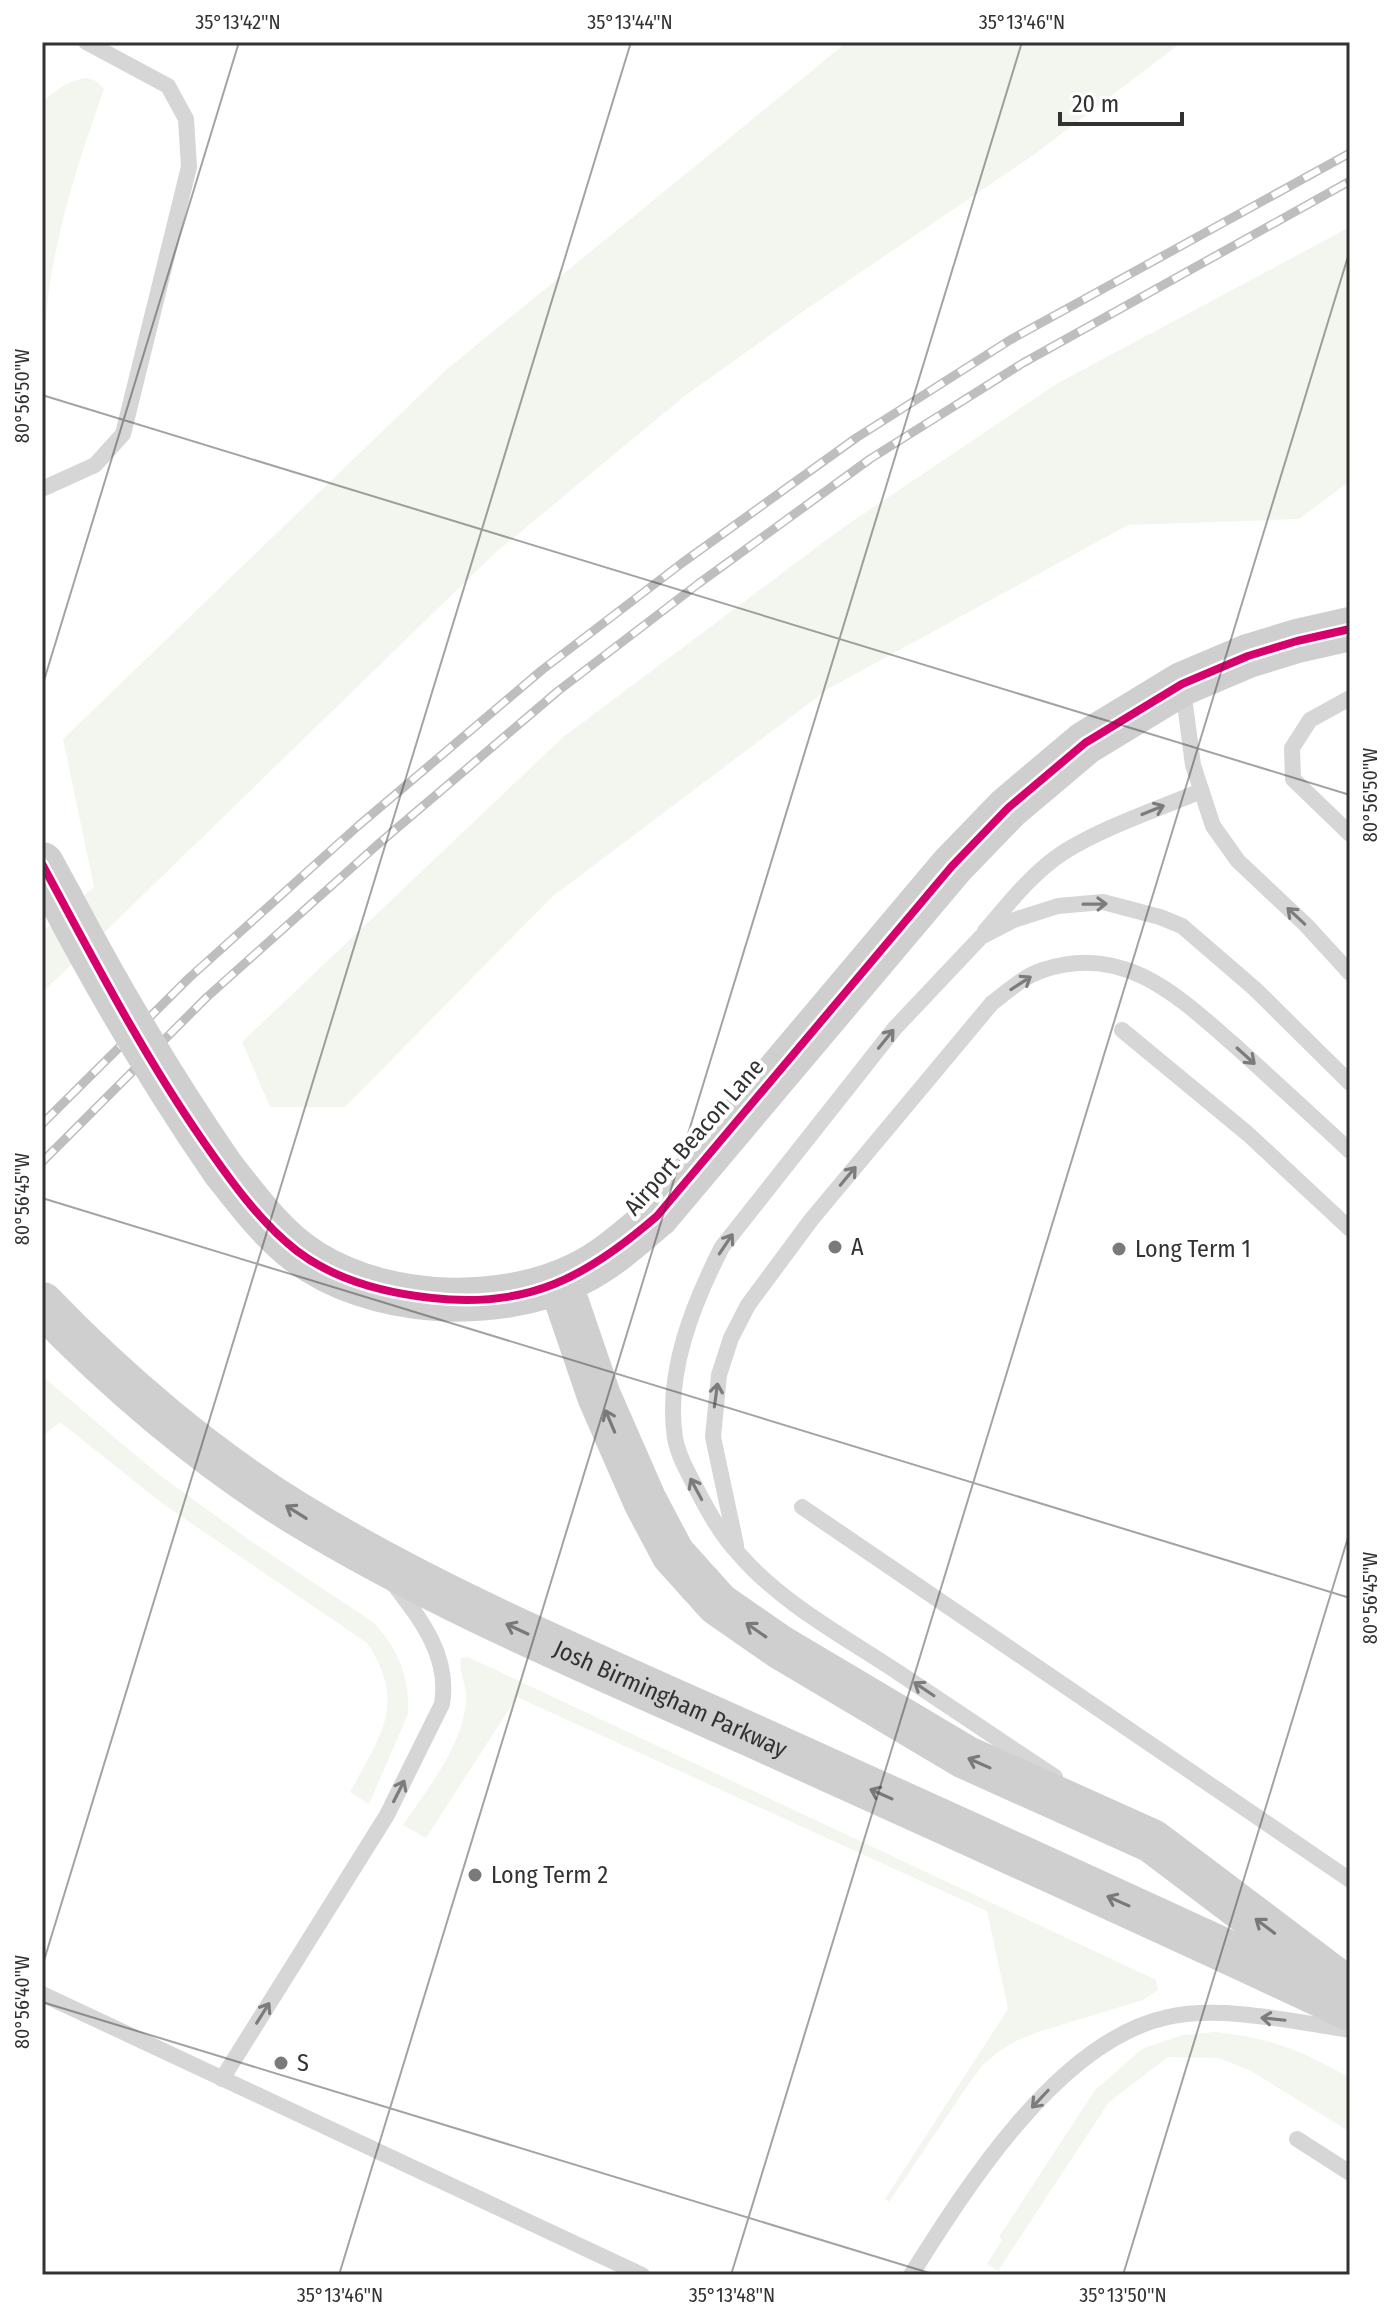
<svg xmlns="http://www.w3.org/2000/svg" width="1392" height="2317" viewBox="0 0 1392 2317" font-family="'Fira Sans Condensed',sans-serif">
  <style>
    .green { fill: #f3f6ee }
    .lines { fill: none; stroke-linecap: round; stroke-linejoin: round }
    .lane { stroke: #d6d6d6; stroke-width: 16 }
    .secondary { stroke: #cfcfcf; stroke-width: 44 }
    .rail-casing { stroke: #bebebe; stroke-width: 9 }
    .rail { stroke: #fff; stroke-width: 6; stroke-dasharray: 18; stroke-linecap: butt }
    .secondary-bridge { stroke: #cfcfcf; stroke-width: 44 }
    .cycleway-casing { stroke: #fff; stroke-width: 13 }
    .cycleway { stroke: #d6006c; stroke-width: 8 }
    .oneway { stroke: #7c7c7c }
    .oneway2 { stroke: #797979 }
    .ticks { fill: none; stroke: #323232; stroke-width: 2; stroke-opacity: 0.45 }
    .poi-dot { fill: #7a7a7a; stroke: #fff; stroke-width: 3 }
    .labels { text-anchor: middle; stroke-width: 8; stroke-linejoin: round; paint-order: stroke }
    .street-label { font-size: 24px; fill: #323232; stroke: #fff }
    .poi-label { font-size: 24px; fill: #323232; stroke: #fff; text-anchor: start }
    .neatline { fill: none; stroke: #323232; stroke-width: 3 }
    .ticks-label { font-size: 20px; text-anchor: middle; fill: #323232 }
  </style>
  <rect width="100%" height="100%" fill="#fff"/>
  <!-- green -->
  <g class="green">
    <path d="M847,42H1182L1035,154L808,308L686,395L495,553L42,993V932L94,887L63,739L447,369Z"/>
    <path d="M87,78L96,81L104,89C78,162 53,239 46,316C42,362 44,407 46,453L42,455V103C55,90 69,80 87,78Z"/>
    <path d="M1350,227V481L1299,519L1128,525L828,689L553,896L345,1107H270L242,1042L562,738L841,529L1058,383Z"/>
    <path d="M42,1376L158,1474L252,1542L373,1622C398,1648 410,1677 408,1714L369,1804L350,1792C380,1736 408,1704 367,1643L163,1504L60,1422L42,1437Z"/>
    <path d="M468,1657L1156,1980L1158,1990L1143,2000L1038,2032L1016,2041L997,2053L982,2066L968,2085L889,2202L885,2199L1008,2009L987,1911L517,1697L426,1838L403,1825C428,1788 462,1747 466,1702C468,1687 458,1672 461,1658Z"/>
    <path d="M1215,2032C1272,2038 1300,2050 1350,2078V2132L1251,2071L1219,2058L1168,2057L1109,2102L998,2271L987,2264L1002,2240L999,2237L1095,2090L1142,2049L1182,2035Z"/>
  </g>
  <g class="lines">
    <!-- lane -->
    <g class="lane">
      <path d="M42,489L95,465L123,434L189,167L186,119L168,86L86,42"/>
      <path d="M1183,689L1193,765L1213,826L1238,861L1306,925L1350,973"/>
      <path d="M1350,698L1310,720L1292,748L1293,779L1350,834"/>
      <path d="M985,931C1009,903 1033,872 1064,852C1104,827 1158,809 1201,791"/>
      <path d="M1122,1030L1248,1134L1350,1229"/>
      <path d="M802,1507L1350,1880"/>
      <path d="M736,1545L713,1437L719,1375L731,1338L748,1305L811,1220L992,1003C1008,991 1024,976 1043,970C1123,943 1177,995 1232,1043C1272,1079 1311,1115 1350,1151"/>
      <path d="M1055,1777C1003,1742 951,1708 899,1673C845,1637 782,1604 739,1554C721,1535 708,1511 696,1488C688,1473 678,1455 675,1438C665,1373 693,1304 722,1247L895,1028L981,937L1014,920L1058,906L1103,902L1160,917L1182,926L1255,989L1350,1083"/>
      <path d="M42,1994L642,2275"/>
      <path d="M222,2079L387,1815L442,1704C450,1656 421,1620 393,1583"/>
      <path d="M1297,2139L1350,2173"/>
      <path d="M911,2275C967,2186 1059,2040 1168,2017C1223,2005 1295,2022 1350,2030"/>
    </g>
    <!-- secondary -->
    <g class="secondary">
      <path d="M42,864L61,899"/>
      <path d="M223,1169C246,1198 268,1228 297,1251C371,1308 496,1314 578,1274C607,1260 632,1237 657,1216L952,866L1008,808L1085,743L1182,684L1248,656L1297,641L1350,629"/>
      <path d="M560,1282L599,1396L645,1501L673,1554L718,1604L780,1647L965,1757L1152,1841L1344,1986"/>
      <path id="s1" d="M42,1304C116,1381 205,1457 296,1513C440,1601 596,1665 749,1734C950,1825 1151,1915 1350,2009"/>
    </g>
    <defs>
      <g id="rail">
        <path d="M42,1124L189,978L358,826L542,670L682,563L856,438L1010,340L1350,153"/>
        <path d="M42,1162L207,997L376,846L558,691L698,584L870,459L1023,363L1350,181"/>
      </g>
    </defs>
    <!-- rail casing -->
    <use href="#rail" class="rail-casing"/>
    <!-- rail -->
    <use href="#rail" class="rail"/>
    <!-- secondary-bridge -->
    <path class="secondary-bridge" d="M61,899C110,992 163,1082 223,1169"/>
    <defs>
      <path id="cycleway" d="M42,864C93,958 142,1053 203,1141C230,1180 259,1221 297,1251C335,1280 385,1293 432,1298C528,1309 587,1277 657,1216L952,866L1008,808L1085,743L1182,684L1248,656L1297,641L1350,629"/>
    </defs>
    <!-- cycleway casing -->
    <use href="#cycleway" class="cycleway-casing"/>
    <!-- cycleway -->
    <use href="#cycleway" class="cycleway"/>
  </g>
  <!-- one-way arrows -->
  <defs><path id="oneway-shaft" d="M-6 0H5M1.5-3L5.5 0L1.5 3" fill="none" stroke-width="1.6" stroke-linecap="round" stroke-linejoin="round" transform="scale(2)"/></defs>
  <g class="oneway">
    <use href="#oneway-shaft" transform="translate(1153 810) rotate(-22)"/>
    <use href="#oneway-shaft" transform="translate(1095 904) rotate(-1)"/>
    <use href="#oneway-shaft" transform="translate(1296 916) rotate(-137)"/>
    <use href="#oneway-shaft" transform="translate(1021 983) rotate(-33)"/>
    <use href="#oneway-shaft" transform="translate(886 1039) rotate(-51)"/>
    <use href="#oneway-shaft" transform="translate(1246 1056) rotate(42)"/>
    <use href="#oneway-shaft" transform="translate(848 1176) rotate(-50)"/>
    <use href="#oneway-shaft" transform="translate(726 1244) rotate(-56)"/>
    <use href="#oneway-shaft" transform="translate(716 1395) rotate(-82)"/>
    <use href="#oneway-shaft" transform="translate(696 1489) rotate(-118)"/>
    <use href="#oneway-shaft" transform="translate(924 1689) rotate(-146)"/>
    <use href="#oneway-shaft" transform="translate(399 1791) rotate(-63)"/>
    <use href="#oneway-shaft" transform="translate(263 2013) rotate(-58)"/>
    <use href="#oneway-shaft" transform="translate(1273 2019) rotate(-174)"/>
    <use href="#oneway-shaft" transform="translate(1040 2099) rotate(133)"/>
  </g>
  <g class="oneway2">
    <use href="#oneway-shaft" transform="translate(610 1421) rotate(-113)"/>
    <use href="#oneway-shaft" transform="translate(296 1512) rotate(-148)"/>
    <use href="#oneway-shaft" transform="translate(517 1629) rotate(-155)"/>
    <use href="#oneway-shaft" transform="translate(756 1630) rotate(-145)"/>
    <use href="#oneway-shaft" transform="translate(979 1763) rotate(-156)"/>
    <use href="#oneway-shaft" transform="translate(881 1794) rotate(-156)"/>
    <use href="#oneway-shaft" transform="translate(1118 1901) rotate(-156)"/>
    <use href="#oneway-shaft" transform="translate(1265 1926) rotate(-143)"/>
  </g>
  <!-- ticks -->
  <path class="ticks" d="M42,395L1350,795M42,687L239,42M42,1198L1350,1598M42,1967L631,42M42,2002L936,2275M339,2275L1022,42M731,2275L1350,250M1123,2275L1350,1531"/>
  <!-- markers -->
  <g class="poi-dot">
    <circle cx="835" cy="1247" r="8"/>
    <circle cx="1119" cy="1249" r="8"/>
    <circle cx="475" cy="1875" r="8"/>
    <circle cx="281" cy="2063" r="8"/>
  </g>
  <g class="labels">
    <!-- street labels -->
    <g class="street-label">
      <text transform="translate(694 1137) rotate(-49)" y="8">Airport Beacon Lane</text>
      <text dy="8" stroke="none"><textPath href="#s1" startOffset="748">Josh Birmingham Parkway</textPath></text>
    </g>
    <!-- poi labels -->
    <g class="poi-label">
      <text x="851" y="1255">A</text>
      <text x="1135" y="1257">Long Term 1</text>
      <text x="491" y="1883">Long Term 2</text>
      <text x="297" y="2071">S</text>
    </g>
  </g>
  <!-- border -->
  <rect width="1392" height="2317" fill="none" stroke="#ffffff" stroke-width="88"/>
  <!-- scale -->
  <path d="M1060 112v12h122v-12" fill="none" stroke="#323232" stroke-width="4"/>
  <text x="1072" y="112" font-size="24" fill="#323232" stroke="#ffffff" stroke-width="6" paint-order="stroke">20 m</text>
  <rect x="44" y="44" width="1304" height="2229" class="neatline"/>
  <g class="ticks-label">
    <text x="238" y="29">35°13'42"N</text>
    <text x="630" y="29">35°13'44"N</text>
    <text x="1022" y="29">35°13'46"N</text>
    <text transform="translate(22 396) rotate(-90)" y="7">80°56'50"W</text>
    <text transform="translate(1370 795) rotate(-90)" y="7">80°56'50"W</text>
    <text transform="translate(22 1199) rotate(-90)" y="7">80°56'45"W</text>
    <text transform="translate(1370 1598) rotate(-90)" y="7">80°56'45"W</text>
    <text transform="translate(22 2002) rotate(-90)" y="7">80°56'40"W</text>
    <text x="340" y="2302">35°13'46"N</text>
    <text x="732" y="2302">35°13'48"N</text>
    <text x="1123" y="2302">35°13'50"N</text>
  </g>
</svg>
